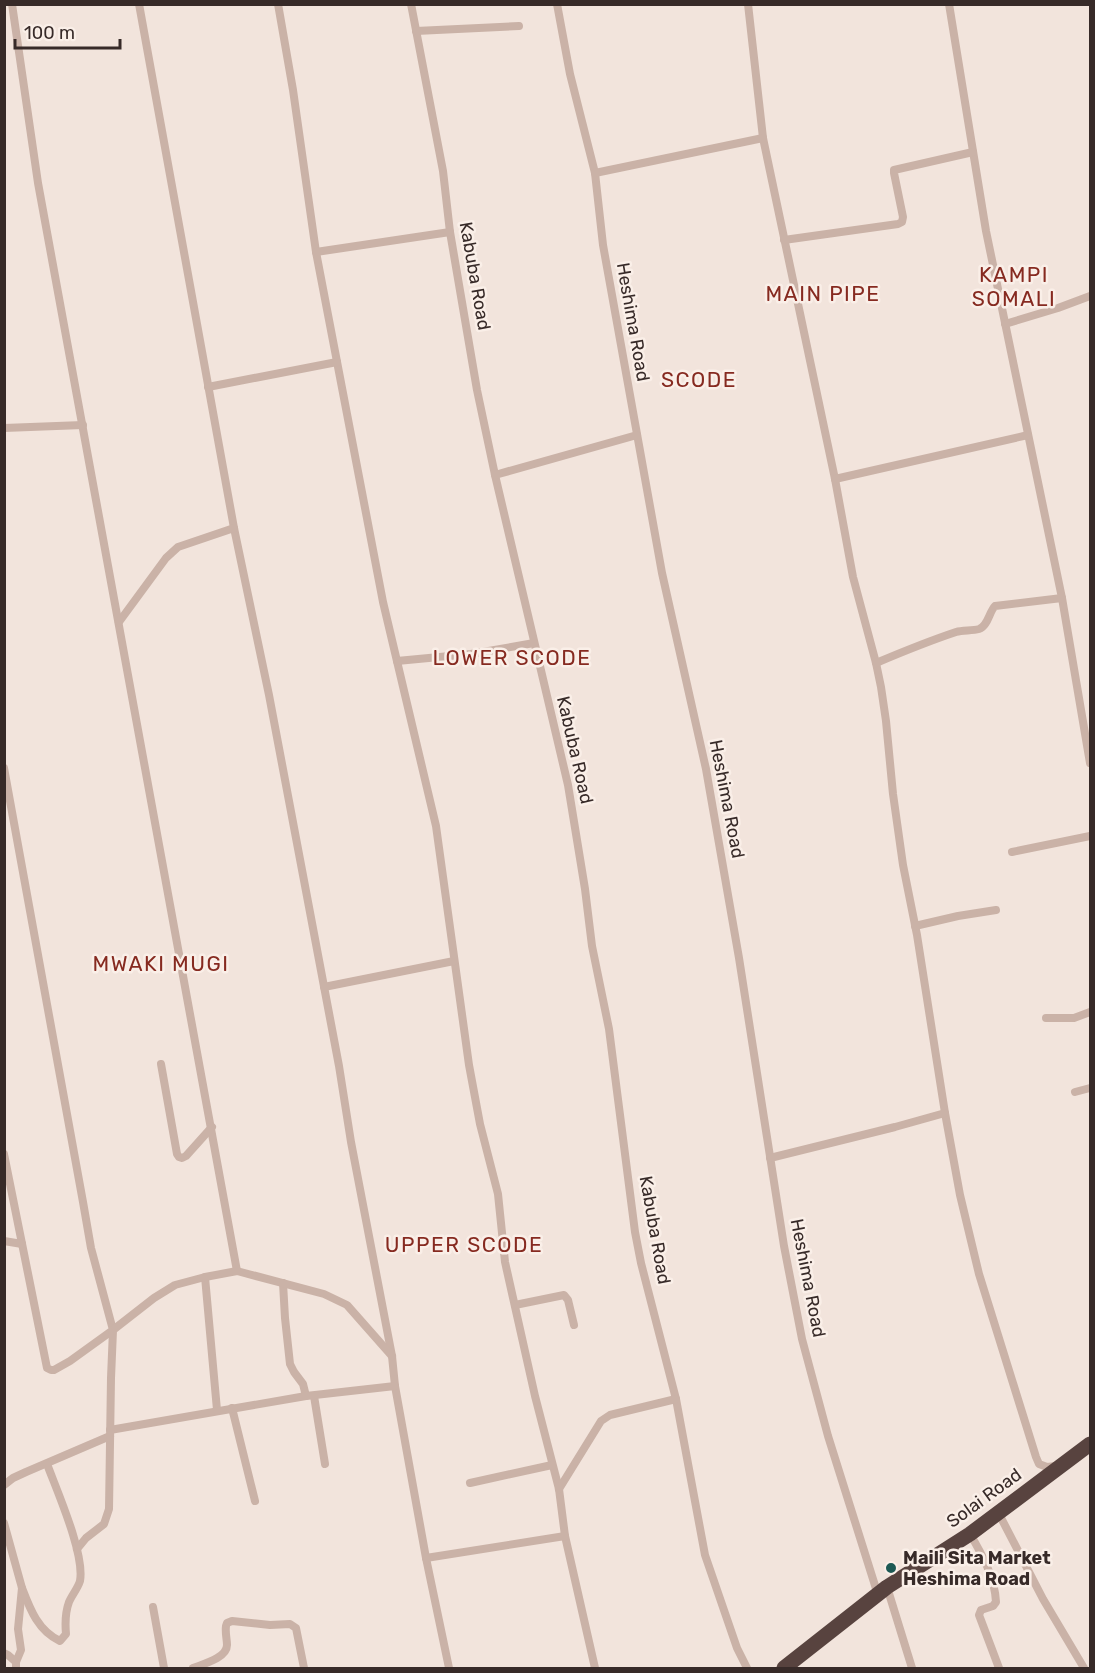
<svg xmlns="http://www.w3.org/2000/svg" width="1095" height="1673" viewBox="0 0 1095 1673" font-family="Rubik,sans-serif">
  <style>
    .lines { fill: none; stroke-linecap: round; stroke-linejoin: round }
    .street { stroke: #cab2a7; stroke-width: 8 }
    .highway { stroke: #58433f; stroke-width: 15 }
    .poi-dot { fill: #1d5954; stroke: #faefe8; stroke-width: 2 }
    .labels { text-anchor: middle; stroke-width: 5; stroke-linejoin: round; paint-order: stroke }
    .street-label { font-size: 18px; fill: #372a28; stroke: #faefe8 }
    .poi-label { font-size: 18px; font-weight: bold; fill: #372a28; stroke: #faefe8; text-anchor: start }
    .quarter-label { font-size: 21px; letter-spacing: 1.5px; fill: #862a20; stroke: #faefe8 }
  </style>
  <rect width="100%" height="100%" fill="#f2e4dc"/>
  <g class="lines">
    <!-- street -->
    <g class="street">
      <path d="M12,4L38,183L237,1271"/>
      <path d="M139,4L234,528L269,695L339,1066L351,1142L392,1356L395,1386L426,1558L449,1668"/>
      <path d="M278,4L293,90L316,252L383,602L436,826L469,1065L480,1124L498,1194L505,1262L535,1396L559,1489L565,1536L595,1668"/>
      <path d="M411,4L443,171L450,232L477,390L495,475L568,785L585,889L592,946L609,1029L635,1232L641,1263L676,1399L705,1555L737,1648L747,1668"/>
      <path d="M557,4L570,74L595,173L603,245L662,573L706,769L739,958L784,1246L802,1339L828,1436L878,1595"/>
      <path d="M748,4L763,138L835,479L853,577L876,663L881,687L886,721L893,794L903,865L917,935L945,1113L960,1195L979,1274L1036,1457L1039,1464L1047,1467L1056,1466"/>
      <path d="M949,4L986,231L1062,598L1090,763"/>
      <path d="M416,31L519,26"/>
      <path d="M595,173L763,138"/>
      <path d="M784,240L898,224L902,222L903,217L894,173V170L973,152"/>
      <path d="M316,252L450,232"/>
      <path d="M1005,324L1058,308L1090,296"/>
      <path d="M208,387L337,362"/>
      <path d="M4,428L83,425"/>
      <path d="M495,475L637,435"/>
      <path d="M835,479L1028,435"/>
      <path d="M119,622L166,558L178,547L234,528"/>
      <path d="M397,661L471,654L534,643"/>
      <path d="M876,663C902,652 929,641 956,632C963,630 972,631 979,629C988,626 989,612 995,606L1062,598"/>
      <path d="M4,768L83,1202L91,1248L113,1330L70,1361L54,1370H51L47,1368L4,1154"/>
      <path d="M1012,852L1090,836"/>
      <path d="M915,926L958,916L996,910"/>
      <path d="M324,987L454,961"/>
      <path d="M1046,1018H1074L1090,1012"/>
      <path d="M161,1064L177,1154L179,1157L182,1158L186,1156L212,1127"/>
      <path d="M1075,1092L1090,1088"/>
      <path d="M770,1158L895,1127L945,1113"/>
      <path d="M4,1241L22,1244"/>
      <path d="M205,1277L217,1410"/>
      <path d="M283,1283L285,1318L290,1364L294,1372L303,1384L306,1396"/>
      <path d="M515,1305L564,1295L568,1300L574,1325"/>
      <path d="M314,1396L325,1464"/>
      <path d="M232,1408L255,1501"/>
      <path d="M110,1430L306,1396L395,1386"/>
      <path d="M470,1483L552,1465"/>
      <path d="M4,1485L13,1478L26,1472L110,1436"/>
      <path d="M559,1489L601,1421L610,1415L676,1399"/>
      <path d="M998,1512L1043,1599L1084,1668"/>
      <path d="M4,1523L22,1588L18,1629L21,1650L16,1662"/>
      <path d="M970,1534C982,1554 995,1578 996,1602L993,1606L981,1610L979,1615L999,1668"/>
      <path d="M77,1549L86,1538L104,1524L109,1509L111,1378L113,1330L154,1298L175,1285L205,1277L237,1271L324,1294L347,1305L392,1356"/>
      <path d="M426,1558L565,1536"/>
      <path d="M887,1587L912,1668"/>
      <path d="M22,1588C30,1609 38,1631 60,1641L66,1634C65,1623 65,1613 69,1602C72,1595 78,1588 80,1581C85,1554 57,1491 47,1464"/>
      <path d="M153,1607L164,1668"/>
      <path d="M4,1653L8,1655L16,1662V1668"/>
      <path d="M193,1668C203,1664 227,1658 227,1645C227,1639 225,1633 226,1626L227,1623L232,1621L270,1625L290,1624L296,1628L304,1668"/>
    </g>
    <!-- highway -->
    <path class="highway" d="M784,1668L887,1587L970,1534L1090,1444"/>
  </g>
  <!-- markers -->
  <circle class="poi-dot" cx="891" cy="1568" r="6"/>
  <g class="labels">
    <!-- street labels -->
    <g class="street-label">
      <text transform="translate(475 276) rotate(80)" y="6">Kabuba Road</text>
      <text transform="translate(633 322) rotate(80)" y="6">Heshima Road</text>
      <text transform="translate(575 750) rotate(77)" y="6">Kabuba Road</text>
      <text transform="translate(727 799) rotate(79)" y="6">Heshima Road</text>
      <text transform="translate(655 1230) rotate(80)" y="6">Kabuba Road</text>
      <text transform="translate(808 1278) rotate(79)" y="6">Heshima Road</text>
      <text transform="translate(984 1498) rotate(-36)" y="6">Solai Road</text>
    </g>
    <!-- poi labels -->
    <g class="poi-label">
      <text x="903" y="1564">Maili Sita Market<tspan x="903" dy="21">Heshima Road</tspan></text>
    </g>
    <!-- quarter labels -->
    <g class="quarter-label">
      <text x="1014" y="282">KAMPI<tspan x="1014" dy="24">SOMALI</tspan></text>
      <text x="823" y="301">MAIN PIPE</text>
      <text x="699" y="387">SCODE</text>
      <text x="512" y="665">LOWER SCODE</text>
      <text x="161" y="971">MWAKI MUGI</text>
      <text x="464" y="1252">UPPER SCODE</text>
    </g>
  </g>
  <!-- border -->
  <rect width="1095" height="1673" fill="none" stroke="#372a28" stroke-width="12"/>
  <!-- scale -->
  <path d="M15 39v9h105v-9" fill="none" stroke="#372a28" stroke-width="3"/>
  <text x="24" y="39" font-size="18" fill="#372a28" stroke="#faefe8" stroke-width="4.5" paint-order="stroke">100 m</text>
</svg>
